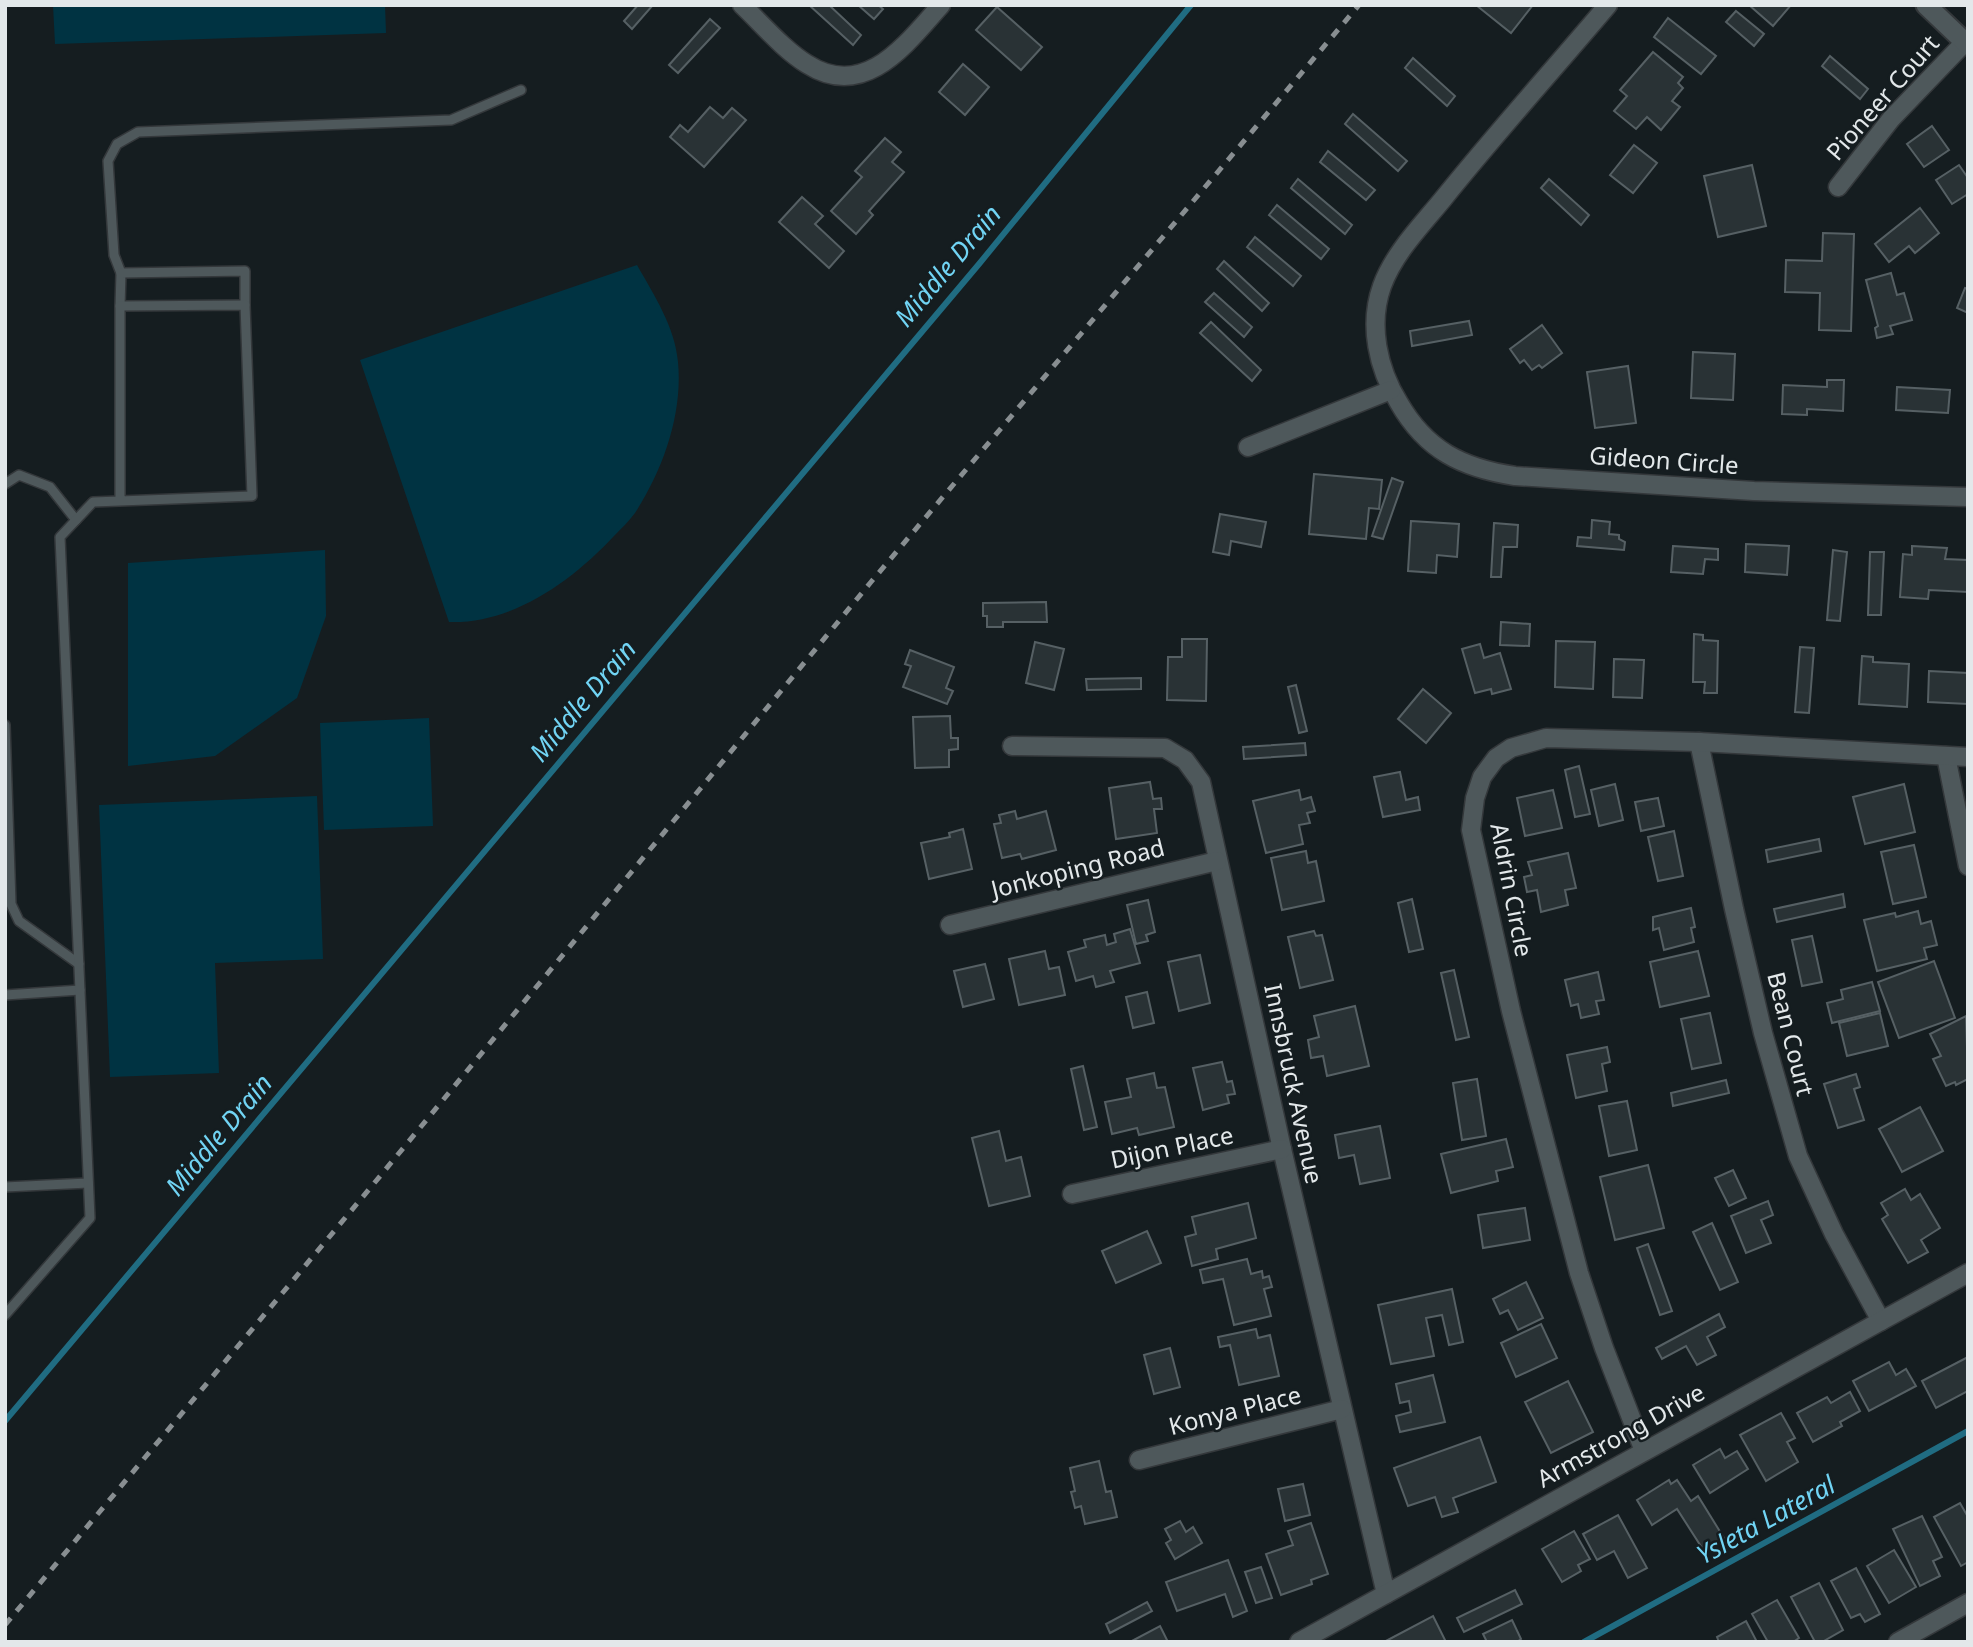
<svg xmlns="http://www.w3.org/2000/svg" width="1973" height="1647" viewBox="0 0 1973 1647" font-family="'Noto Sans',sans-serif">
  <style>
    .green { fill: #003342 }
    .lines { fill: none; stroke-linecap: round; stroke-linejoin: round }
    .stream { stroke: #206c82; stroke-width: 6 }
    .building { fill: #293235; stroke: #566064; stroke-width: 2 }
    .service-casing { stroke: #34383b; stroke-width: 12 }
    .minor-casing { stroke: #34383b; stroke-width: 21 }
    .tertiary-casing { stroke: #34383b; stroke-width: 23 }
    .service { stroke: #4e585b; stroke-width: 9 }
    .minor { stroke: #4e585b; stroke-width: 18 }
    .tertiary { stroke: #4e585b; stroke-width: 19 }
    .rail { stroke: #888e91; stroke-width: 5; stroke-dasharray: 9 9; stroke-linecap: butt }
    .labels { text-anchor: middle; stroke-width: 5; stroke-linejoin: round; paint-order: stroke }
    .street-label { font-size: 24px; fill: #e3e8ea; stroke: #151d20 }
    .water-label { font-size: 26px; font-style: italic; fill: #71d4f4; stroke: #151d20 }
  </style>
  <rect width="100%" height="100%" fill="#151d20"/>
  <!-- green -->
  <g class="green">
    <path d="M53,5H385L386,33L55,44Z"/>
    <path d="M637,265C654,295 675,327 678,362C683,414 663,470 635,513C629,521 621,529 614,536C572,581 513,624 449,622L360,360Z"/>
    <path d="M325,550L326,616L297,698L215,756L128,766V563Z"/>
    <path d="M429,718L433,826L324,830L320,723Z"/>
    <path d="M317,796L323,959L215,963L219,1073L110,1077L99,805Z"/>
  </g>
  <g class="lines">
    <!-- stream -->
    <g class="stream">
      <path d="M5,1421L979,264L1191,5"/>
      <path d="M1584,1642L1968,1431"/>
    </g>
  </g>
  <!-- building -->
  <g class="building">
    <path d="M638,5H653L632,29L624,21Z"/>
    <path d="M809,5H829L861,35L853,45Z"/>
    <path d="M858,5H878L883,9L874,19Z"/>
    <path d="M1476,5H1533L1511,33Z"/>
    <path d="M1749,5H1791L1773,26Z"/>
    <path d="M997,7L1042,47L1021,70L976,30Z"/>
    <path d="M1736,11L1764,34L1754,46L1726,22Z"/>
    <path d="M1668,18L1716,56L1701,74L1654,37Z"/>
    <path d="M710,19L720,28L678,73L669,65Z"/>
    <path d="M1653,52L1683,77L1678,83L1683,88L1672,101L1680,107L1661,130L1647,117L1636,129L1614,111L1627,96L1620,90Z"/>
    <path d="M1830,56L1868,89L1860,99L1822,66Z"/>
    <path d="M1413,58L1455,96L1447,106L1405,68Z"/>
    <path d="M963,64L989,87L965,115L939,92Z"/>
    <path d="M710,107L723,118L732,108L746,120L704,167L670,137L680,125L688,132Z"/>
    <path d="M1353,114L1407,161L1398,171L1345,124Z"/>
    <path d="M1932,126L1949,150L1924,167L1907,144Z"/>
    <path d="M885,138L901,152L892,162L904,172L869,211L873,215L856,234L831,211L862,177L855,171Z"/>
    <path d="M1634,145L1657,163L1633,193L1610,175Z"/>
    <path d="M1328,151L1375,190L1366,200L1320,162Z"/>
    <path d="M1752,165L1766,226L1718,237L1704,176Z"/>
    <path d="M1959,165L1968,178V194L1952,204L1936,180Z"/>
    <path d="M1298,179L1352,225L1345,234L1291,188Z"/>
    <path d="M1549,179L1589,215L1581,225L1541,188Z"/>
    <path d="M802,197L823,216L815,224L844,251L829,268L779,222Z"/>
    <path d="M1277,205L1329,249L1321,259L1269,215Z"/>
    <path d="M1920,208L1939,233L1915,253L1909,246L1889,262L1875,244Z"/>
    <path d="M1823,233L1854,234L1851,331L1819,330L1820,293L1785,292L1786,260L1822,261Z"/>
    <path d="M1255,237L1301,276L1293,286L1247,247Z"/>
    <path d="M1224,261L1269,303L1262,311L1217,269Z"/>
    <path d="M1891,273L1897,295L1904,293L1912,320L1890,326L1893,334L1877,338L1875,328L1878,326L1866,280Z"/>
    <path d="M1965,288L1968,289V313L1957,308Z"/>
    <path d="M1214,293L1252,327L1244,337L1205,302Z"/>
    <path d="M1469,321L1472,335L1412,346L1410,331Z"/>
    <path d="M1211,322L1261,370L1252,381L1200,333Z"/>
    <path d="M1542,325L1562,353L1542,368L1539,365L1532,370L1524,360L1520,363L1510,349Z"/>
    <path d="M1693,352L1735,354L1733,400L1691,398Z"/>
    <path d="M1628,366L1636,423L1595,428L1587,372Z"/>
    <path d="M1827,380H1844L1843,411L1807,409V415L1782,414L1783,385L1827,387Z"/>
    <path d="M1897,387L1950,390L1948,413L1896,410Z"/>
    <path d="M1314,474L1382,480L1379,509L1369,508L1366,539L1309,534Z"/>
    <path d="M1392,478L1403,482L1383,539L1372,536Z"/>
    <path d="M1220,514L1266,522L1261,547L1231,541L1229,555L1213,552Z"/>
    <path d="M1592,520L1610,522L1609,534L1619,535V539L1625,542L1624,550L1577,546L1578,537L1591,538Z"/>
    <path d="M1411,521L1459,524L1457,557L1437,555L1436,573L1408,571Z"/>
    <path d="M1494,523L1518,525L1517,547H1503L1501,577H1491Z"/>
    <path d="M1746,544L1789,546L1787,575L1745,572Z"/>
    <path d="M1673,546L1718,549V560L1705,559L1703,574L1671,572Z"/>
    <path d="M1912,546L1947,548L1945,559L1968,560V592L1929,590L1928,599L1900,597L1903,554L1912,555Z"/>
    <path d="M1833,550L1847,552L1840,621L1827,620Z"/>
    <path d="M1870,552H1884L1881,615H1868Z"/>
    <path d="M1046,602L1047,622H1003V627H987V616H983V603Z"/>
    <path d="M1501,622L1530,624L1529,646L1500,645Z"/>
    <path d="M1694,634L1703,635V640L1718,641L1717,693H1704L1705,682H1693Z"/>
    <path d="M1182,639H1207L1206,701L1167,700L1168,657H1182Z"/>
    <path d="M1556,641L1595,642L1593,689L1555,687Z"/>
    <path d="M1035,642L1064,649L1054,690L1026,683Z"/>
    <path d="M1480,644L1484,658L1500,653L1511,689L1492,694L1491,689L1475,693L1462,649Z"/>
    <path d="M1800,647L1814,648L1809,713L1795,712Z"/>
    <path d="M910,650L954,667L946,688L953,691L947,704L903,687L911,666L905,664Z"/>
    <path d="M1862,656L1873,657V662L1909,664L1907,707L1859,704Z"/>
    <path d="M1614,659L1644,660L1642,698L1613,697Z"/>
    <path d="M1929,671L1968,673V704L1928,702Z"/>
    <path d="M1141,678V689L1087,690L1086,679Z"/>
    <path d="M1296,685L1307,731L1299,733L1288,687Z"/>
    <path d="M1423,689L1451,713L1426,743L1398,719Z"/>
    <path d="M950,716L951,738H958V749L949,750V767L915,768L913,717Z"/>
    <path d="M1305,743L1306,755L1244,759L1243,747Z"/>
    <path d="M1579,766L1590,814L1575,817L1565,770Z"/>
    <path d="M1400,772L1406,800L1418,797L1420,810L1383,817L1374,777Z"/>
    <path d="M1150,782L1153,799L1161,798L1162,809H1154L1157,833L1116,839L1109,788Z"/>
    <path d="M1615,784L1623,820L1599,826L1591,790Z"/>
    <path d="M1904,784L1915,832L1865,844L1853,797Z"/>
    <path d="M1299,790L1301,800L1311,797L1315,811L1307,813L1310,823L1299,825L1303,844L1266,853L1253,801Z"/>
    <path d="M1553,790L1562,828L1525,836L1517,798Z"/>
    <path d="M1658,798L1664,826L1641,831L1635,802Z"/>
    <path d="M1015,811L1017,819L1046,811L1056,850L1022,859L1020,854L1002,858L994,824L1001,823L999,815Z"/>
    <path d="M963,829L972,869L929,879L921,843L950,837L949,833Z"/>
    <path d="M1674,831L1683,876L1658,881L1648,837Z"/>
    <path d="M1819,839L1821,851L1768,862L1766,850Z"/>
    <path d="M1914,845L1926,897L1893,904L1881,852Z"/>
    <path d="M1306,851L1308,863L1316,861L1324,901L1282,910L1271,858Z"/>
    <path d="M1568,853L1576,888L1565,890L1568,905L1541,912L1537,890L1527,892L1524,877L1532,875L1528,862Z"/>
    <path d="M1843,894L1845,907L1777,922L1774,909Z"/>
    <path d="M1412,899L1423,949L1409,952L1398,903Z"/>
    <path d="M1148,900L1155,932L1146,935L1148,941L1136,944L1127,905Z"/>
    <path d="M1691,908L1695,927L1691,928L1694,942L1664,950L1659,928L1653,930V917Z"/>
    <path d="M1918,911L1921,924L1931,921L1937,945L1924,948L1927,959L1877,971L1864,920L1895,913L1896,917Z"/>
    <path d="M1130,929L1140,963L1110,971L1114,982L1096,987L1093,976L1076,981L1068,952L1086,947L1084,940L1105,935L1107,945L1116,942L1114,934Z"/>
    <path d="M1314,931L1316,936L1322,935L1333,980L1300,988L1288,937Z"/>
    <path d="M1812,936L1822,982L1802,986L1792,940Z"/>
    <path d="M1045,951L1049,969L1059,967L1065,995L1019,1005L1009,959Z"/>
    <path d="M1698,951L1709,996L1660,1007L1650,962Z"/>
    <path d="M1200,955L1210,1003L1179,1011L1168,962Z"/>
    <path d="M1934,961L1955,1018L1899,1038L1878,982Z"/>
    <path d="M985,964L994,999L963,1007L954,971Z"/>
    <path d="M1454,970L1469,1037L1456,1040L1441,973Z"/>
    <path d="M1598,972L1604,1000L1596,1001L1599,1014L1581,1018L1578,1004L1571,1006L1565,980Z"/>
    <path d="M1872,982L1880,1011L1832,1023L1827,1003L1843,999L1841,990Z"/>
    <path d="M1147,992L1154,1023L1133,1028L1126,997Z"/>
    <path d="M1355,1006L1369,1066L1327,1076L1323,1056L1311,1058L1308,1040L1319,1037L1314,1016Z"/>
    <path d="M1710,1013L1721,1063L1692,1069L1681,1019Z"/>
    <path d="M1880,1013L1888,1046L1847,1056L1839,1023Z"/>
    <path d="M1966,1016L1968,1079L1956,1085L1955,1082L1946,1086L1933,1059L1941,1056L1930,1034Z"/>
    <path d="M1607,1047L1610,1062L1602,1064L1607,1091L1576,1098L1567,1055Z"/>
    <path d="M1222,1062L1227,1082L1232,1081L1235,1094L1227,1095L1229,1103L1203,1110L1193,1068Z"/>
    <path d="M1083,1066L1097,1127L1084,1130L1071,1069Z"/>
    <path d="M1154,1073L1157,1088L1165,1087L1174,1127L1139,1135L1137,1128L1112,1134L1105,1102L1131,1097L1127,1079Z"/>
    <path d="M1856,1074L1860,1087L1854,1089L1864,1120L1838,1128L1824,1084Z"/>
    <path d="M1477,1079L1486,1136L1462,1140L1453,1083Z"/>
    <path d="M1726,1080L1729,1093L1673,1106L1671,1093Z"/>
    <path d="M1627,1101L1637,1150L1609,1156L1599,1106Z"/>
    <path d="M1920,1107L1943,1151L1902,1172L1879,1129Z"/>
    <path d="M1380,1126L1390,1178L1360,1184L1354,1155L1339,1158L1335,1135Z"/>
    <path d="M999,1131L1006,1161L1021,1157L1030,1196L989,1206L972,1138Z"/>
    <path d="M1506,1139L1513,1167L1496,1171L1498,1181L1451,1193L1441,1154Z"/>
    <path d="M1648,1165L1664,1228L1615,1240L1600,1177Z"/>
    <path d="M1733,1170L1746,1198L1729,1206L1715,1178Z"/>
    <path d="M1905,1189L1911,1200L1920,1194L1940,1228L1921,1240L1928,1252L1908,1263L1882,1219L1888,1215L1881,1203Z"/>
    <path d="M1768,1201L1773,1215L1761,1220L1771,1243L1746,1253L1731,1216Z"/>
    <path d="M1248,1203L1256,1238L1216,1249L1218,1259L1192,1266L1185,1237L1196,1234L1192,1217Z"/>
    <path d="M1525,1208L1530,1240L1483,1248L1478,1215Z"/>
    <path d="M1712,1223L1738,1282L1720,1290L1693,1232Z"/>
    <path d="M1147,1231L1161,1263L1116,1283L1102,1251Z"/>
    <path d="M1648,1244L1672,1311L1660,1315L1637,1248Z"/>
    <path d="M1247,1259L1251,1274L1262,1271L1263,1278L1269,1276L1272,1287L1264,1289L1271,1316L1234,1325L1223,1279L1203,1283L1200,1270Z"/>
    <path d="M1526,1282L1543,1318L1518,1330L1508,1310L1500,1314L1493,1299Z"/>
    <path d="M1452,1289L1463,1342L1449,1345L1442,1315L1426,1318L1434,1356L1391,1364L1378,1305Z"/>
    <path d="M1719,1314L1725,1327L1707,1337L1716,1355L1697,1365L1686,1346L1662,1359L1656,1348Z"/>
    <path d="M1541,1324L1557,1358L1516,1377L1501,1343Z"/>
    <path d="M1256,1329L1258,1338L1270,1335L1279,1376L1239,1385L1230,1345L1220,1347L1218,1337Z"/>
    <path d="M1170,1348L1180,1387L1154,1394L1144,1355Z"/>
    <path d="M1968,1357V1391L1936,1408L1922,1381Z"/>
    <path d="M1889,1362L1896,1375L1906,1369L1916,1386L1869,1411L1853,1381Z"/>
    <path d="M1433,1375L1445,1422L1400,1432L1396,1416L1411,1412L1409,1401L1400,1403L1396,1384Z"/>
    <path d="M1568,1381L1593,1432L1551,1453L1525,1402Z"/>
    <path d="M1850,1392L1860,1411L1840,1422L1842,1426L1813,1442L1797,1413L1827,1397L1831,1403Z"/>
    <path d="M1781,1413L1795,1438L1787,1442L1798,1462L1766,1481L1740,1435Z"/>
    <path d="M1480,1437L1496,1482L1453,1498L1458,1512L1442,1517L1435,1497L1408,1506L1394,1468Z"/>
    <path d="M1720,1449L1725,1458L1737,1451L1748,1469L1710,1493L1693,1465Z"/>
    <path d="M1099,1461L1106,1492L1111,1491L1117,1517L1085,1524L1081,1506L1075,1508L1071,1492L1075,1491L1070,1468Z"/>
    <path d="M1669,1480L1671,1484L1677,1480L1691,1501L1698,1496L1724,1538L1704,1551L1677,1509L1652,1525L1637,1500Z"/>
    <path d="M1303,1484L1310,1515L1285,1521L1278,1489Z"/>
    <path d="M1960,1503L1968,1517V1562L1961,1566L1934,1517Z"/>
    <path d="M1618,1515L1647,1568L1628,1578L1614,1551L1597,1560L1583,1534Z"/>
    <path d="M1922,1516L1942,1557L1933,1561L1940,1576L1920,1586L1893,1529Z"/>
    <path d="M1180,1521L1186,1532L1193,1527L1202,1543L1175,1559L1166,1543L1171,1540L1165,1529Z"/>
    <path d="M1311,1523L1328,1574L1311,1580L1312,1584L1281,1595L1266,1554L1293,1545L1288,1531Z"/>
    <path d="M1574,1531L1590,1559L1578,1565L1581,1571L1562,1582L1542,1549Z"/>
    <path d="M1894,1550L1916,1587L1889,1603L1867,1566Z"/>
    <path d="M1228,1560L1247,1611L1233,1617L1225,1594L1177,1611L1166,1582Z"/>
    <path d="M1261,1567L1272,1598L1256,1603L1245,1572Z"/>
    <path d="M1856,1568L1880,1614L1865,1622L1860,1614L1851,1618L1831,1581Z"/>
    <path d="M1819,1583L1843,1630L1822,1642H1815L1791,1597Z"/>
    <path d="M1515,1590L1522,1604L1464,1632L1457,1618Z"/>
    <path d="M1777,1600L1799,1638L1793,1642H1768L1752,1614Z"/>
    <path d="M1147,1602L1152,1611L1110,1633L1106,1624Z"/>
    <path d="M1433,1616L1446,1642H1384Z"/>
    <path d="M1512,1620L1521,1639L1517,1642H1487L1483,1634Z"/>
    <path d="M1746,1621L1757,1642H1719L1717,1637Z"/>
    <path d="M1160,1626L1168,1642H1130Z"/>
  </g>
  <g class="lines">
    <defs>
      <g id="service">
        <path d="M121,273L114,255L108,161L117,144L138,132L451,120L521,90"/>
        <path d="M120,306L121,273L245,271V305"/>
        <path d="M5,484L19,475L50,487L76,520"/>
        <path d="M5,725L11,904L19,921L79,964"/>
        <path d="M5,995L80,990"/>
        <path d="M5,1187L88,1183"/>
        <path d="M5,1315L90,1218L60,537L93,502L252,496L245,305L120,306V501"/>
      </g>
      <g id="minor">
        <path d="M742,5C762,24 784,50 807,64C865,101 906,44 941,5"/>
        <path d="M1608,5C1553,70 1496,133 1443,199C1421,226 1394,253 1382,286C1368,325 1378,369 1399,403C1426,450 1462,468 1515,476L1754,491L1968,497"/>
        <path d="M1838,187L1891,119L1965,42"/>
        <path d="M1248,447L1391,390"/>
        <path d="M1699,742L1734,909L1763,1033L1798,1156L1834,1234L1881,1321"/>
        <path d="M1012,746L1165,748L1185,760L1201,782L1282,1149L1386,1594"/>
        <path d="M1946,756L1968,866"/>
        <path d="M950,925L1217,861"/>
        <path d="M1072,1194L1282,1149"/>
        <path d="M1644,1451L1604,1348L1579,1273L1511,1011L1471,830L1475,798L1482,777L1496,758L1511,748L1546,738L1699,742L1968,757"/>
        <path d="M1139,1460L1342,1409"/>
        <path d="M1299,1642L1968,1273"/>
        <path d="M1898,1642L1968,1603"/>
      </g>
      <path id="tertiary" d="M1926,5L1968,45"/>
    </defs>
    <!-- service casing -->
    <use href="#service" class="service-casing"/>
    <!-- minor casing -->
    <use href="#minor" class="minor-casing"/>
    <!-- tertiary casing -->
    <use href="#tertiary" class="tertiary-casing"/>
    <!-- service -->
    <use href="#service" class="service"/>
    <!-- minor -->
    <use href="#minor" class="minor"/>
    <!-- tertiary -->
    <use href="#tertiary" class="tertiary"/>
    <!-- rail -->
    <path class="rail" d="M5,1625L381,1175L871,582L1359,5"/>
  </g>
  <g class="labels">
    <!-- street labels -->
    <g class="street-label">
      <text transform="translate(1883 98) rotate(-49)" y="8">Pioneer Court</text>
      <text transform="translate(1664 461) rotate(4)" y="8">Gideon Circle</text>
      <text transform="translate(1078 869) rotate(-14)" y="8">Jonkoping Road</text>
      <text transform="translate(1511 890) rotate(79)" y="8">Aldrin Circle</text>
      <text transform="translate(1790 1034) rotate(76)" y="8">Bean Court</text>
      <text transform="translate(1293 1084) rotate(78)" y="8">Innsbruck Avenue</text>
      <text transform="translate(1172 1148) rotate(-12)" y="8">Dijon Place</text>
      <text transform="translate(1235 1411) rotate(-14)" y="8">Konya Place</text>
      <text transform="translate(1621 1436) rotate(-29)" y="8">Armstrong Drive</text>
    </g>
    <!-- water labels -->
    <g class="water-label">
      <text transform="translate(948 266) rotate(-50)" y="9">Middle Drain</text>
      <text transform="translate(583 701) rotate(-50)" y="9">Middle Drain</text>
      <text transform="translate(219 1135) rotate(-50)" y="9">Middle Drain</text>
      <text transform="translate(1766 1520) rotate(-29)" y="9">Ysleta Lateral</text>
    </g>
  </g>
  <!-- border -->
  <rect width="1973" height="1647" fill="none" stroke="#e3e8ea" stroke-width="14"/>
</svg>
